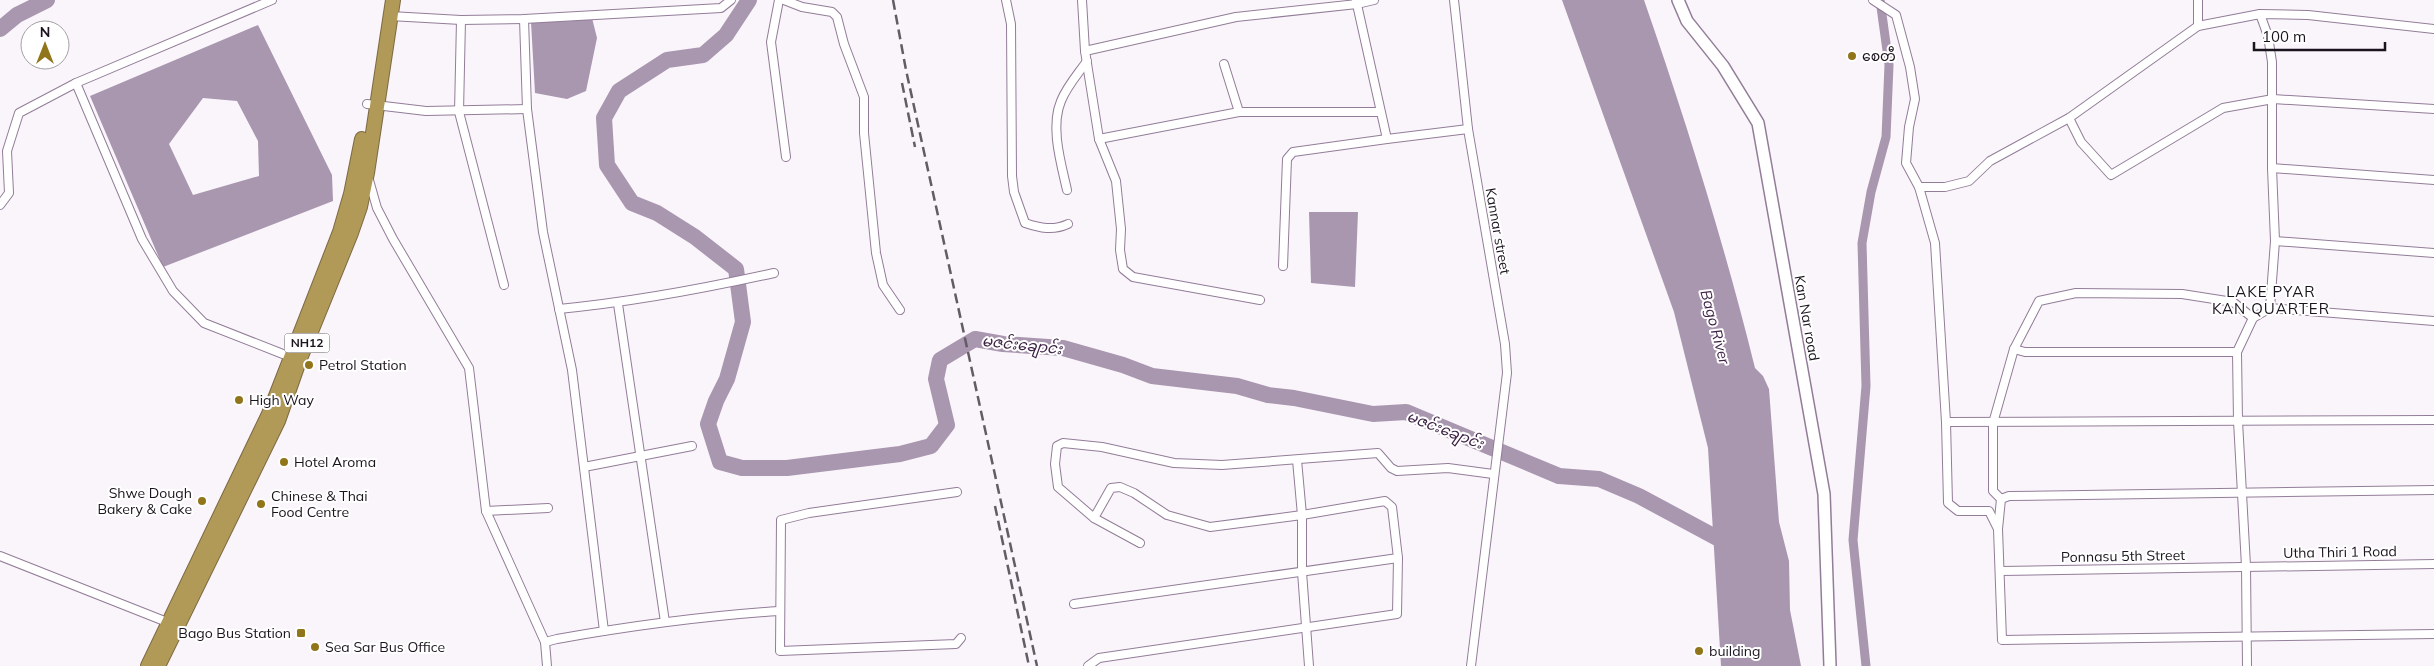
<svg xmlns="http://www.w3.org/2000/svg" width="2434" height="666" viewBox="0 0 2434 666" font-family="Mulish,'Noto Sans Myanmar',sans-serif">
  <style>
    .water { fill: #a996af; fill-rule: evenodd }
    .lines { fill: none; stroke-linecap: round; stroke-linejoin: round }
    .canal { stroke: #a996af; stroke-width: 9 }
    .river { stroke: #a996af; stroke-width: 16 }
    .street-casing { stroke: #927d98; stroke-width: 10 }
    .secondary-casing { stroke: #927d98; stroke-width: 14 }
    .highway-casing { stroke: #7c6a43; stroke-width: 16 }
    .street { stroke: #fff; stroke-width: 8 }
    .secondary { stroke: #fff; stroke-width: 11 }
    .highway { stroke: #b19957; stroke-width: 14 }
    .rail { stroke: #635c65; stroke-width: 2.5; stroke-dasharray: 10 5; stroke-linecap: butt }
    .poi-dot { fill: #91751a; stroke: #fff; stroke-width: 2 }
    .labels { text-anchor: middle; stroke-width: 4; stroke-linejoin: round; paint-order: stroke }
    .shield { fill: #fff; stroke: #5f5a61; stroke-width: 1 }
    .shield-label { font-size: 12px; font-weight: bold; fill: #1b131d }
    .poi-label { font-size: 14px; fill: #1b131d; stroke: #fff; text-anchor: start }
    .street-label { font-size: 14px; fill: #1b131d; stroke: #fff }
    .neighbourhood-label { font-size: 15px; letter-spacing: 1px; fill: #1b131d; stroke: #fff }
    .water-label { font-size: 15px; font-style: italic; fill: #3d2145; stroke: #fff }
  </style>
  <rect width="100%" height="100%" fill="#faf5fb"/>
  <!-- water -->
  <g class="water">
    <path d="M1562,0H1644C1686,121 1724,243 1755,368L1763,376L1769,389L1779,522L1789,561L1790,610L1801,666H1721L1708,448L1674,312Z"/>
    <path d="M592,18L597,38L586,91L567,99L535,93L531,22L574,21Z"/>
    <path d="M258,25L332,175L333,201L163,267L90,96ZM203,98L237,101L258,141L259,176L193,195L169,144Z"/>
    <path d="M1309,212H1358L1355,287L1311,283Z"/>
  </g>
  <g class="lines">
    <!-- canal -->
    <path class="canal" d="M1866,666L1853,540L1866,386L1862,243L1871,192L1886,137L1889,65L1880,0"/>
    <!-- river -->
    <g class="river">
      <path d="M749,0L726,35L703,55L667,60L619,91L604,118L607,165L632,203L657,213L695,237L736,269L743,322L727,379L716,401L708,424L720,462L742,468H787L900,454L931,446L947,425L936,379L940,360L975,339L1003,344L1063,348L1123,365L1152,376L1237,386L1268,395L1294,398L1373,414L1406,412L1559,476L1599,479L1639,496L1732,546"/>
      <path d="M0,29L17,15L47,0"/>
    </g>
    <defs>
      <g id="street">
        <path d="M779,0L771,42L786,157"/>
        <path d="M784,0L802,7L832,12L837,17L844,44L864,97V133L876,253L883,285L900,310"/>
        <path d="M1006,0L1011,24L1012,176L1014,192L1025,223C1040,228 1053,231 1068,224"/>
        <path d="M1082,0L1085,51L1099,139L1116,181L1121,229L1120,250L1123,269L1133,277L1260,300"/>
        <path d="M1356,0L1387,139L1468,129"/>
        <path d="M1454,0L1468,129L1505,344L1507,373L1471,666"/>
        <path d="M1873,0L1896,15L1910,67L1915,99L1909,127L1906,163L1919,187L1935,243L1946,422L2434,420"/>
        <path d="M2260,14L2268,36L2272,62V168L2275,241L2270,308"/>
        <path d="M390,16L461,20L524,19L721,8L731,0"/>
        <path d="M524,19L527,109L543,232L572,370L604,631"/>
        <path d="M461,20L459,112L504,285"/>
        <path d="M2198,26V0"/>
        <path d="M1085,51L1236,17L1357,4L1374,0"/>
        <path d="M1224,64L1239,112"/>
        <path d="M76,83L142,239L173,291L204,323L293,358"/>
        <path d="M367,104L426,111L527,109"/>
        <path d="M2069,118L2081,142L2111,175L2223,108L2273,99L2434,109"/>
        <path d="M1099,139L1239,112H1380"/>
        <path d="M2272,168L2434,180"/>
        <path d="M369,180L377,208L393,239L469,368L486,511L545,642L557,639C630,626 704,616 779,611"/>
        <path d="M1919,187H1945L1969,181L1990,161L2069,118L2198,26L2260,14L2308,15L2434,29"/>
        <path d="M1067,190C1061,163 1050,127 1061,101C1067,86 1078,74 1087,61"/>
        <path d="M0,205L9,193L7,151L19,113L76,83L272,0"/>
        <path d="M2275,241L2434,253"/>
        <path d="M1283,266L1287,159L1293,152L1387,139"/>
        <path d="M618,304L665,622"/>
        <path d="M559,309C632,302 702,289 774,273"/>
        <path d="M2014,349L2025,352H2237"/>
        <path d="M1946,422L1948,503L1958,511H1989L1998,529L2002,640L2434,634"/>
        <path d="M1297,460L1302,515V572L1309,666"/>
        <path d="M584,467L692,446"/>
        <path d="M957,492L809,513L781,520L780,651L956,644L961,638"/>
        <path d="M2001,499L1993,491V423L2014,349L2039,301L2076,293L2182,294L2233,302L2253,318"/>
        <path d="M486,511L548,508"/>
        <path d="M1998,529L2001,499L2009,496L2434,490"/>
        <path d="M1140,543L1094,518L1058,487L1055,464L1057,446L1063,443L1102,447L1174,463L1222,465L1378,453L1391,468L1397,471L1448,468L1493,474"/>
        <path d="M0,556L172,624"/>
        <path d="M2001,571L2434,564"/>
        <path d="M1074,604L1398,558"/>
        <path d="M545,642L547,666"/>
        <path d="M1088,666L1099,658L1397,614L1398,558L1392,507L1385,501L1302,515L1210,527L1167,515L1134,493L1120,487L1111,488L1094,518"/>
        <path d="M2247,666L2246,566L2238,421L2237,352L2253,318L2270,308L2434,321"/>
      </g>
      <path id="secondary" d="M1678,0L1687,21L1723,66L1758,123L1824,494L1830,666"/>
      <g id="highway">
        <path d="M148,666L269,414L340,232L351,194L362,139"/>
        <path d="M158,666L278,421L299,361L351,233L360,207L367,173L393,0"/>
      </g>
    </defs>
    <!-- street casing -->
    <use href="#street" class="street-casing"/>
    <!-- secondary casing -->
    <use href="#secondary" class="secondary-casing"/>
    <!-- highway casing -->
    <use href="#highway" class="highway-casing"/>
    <!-- street -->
    <use href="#street" class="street"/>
    <!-- secondary -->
    <use href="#secondary" class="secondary"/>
    <!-- highway -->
    <use href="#highway" class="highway"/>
    <!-- rail -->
    <g class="rail">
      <path d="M893,0L906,70L1037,666"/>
      <path d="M902,83L915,147"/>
      <path d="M995,506L1029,666"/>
    </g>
  </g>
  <!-- markers -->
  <g class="poi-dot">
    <circle cx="1852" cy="56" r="5"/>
    <circle cx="309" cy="365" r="5"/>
    <circle cx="239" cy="400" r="5"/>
    <circle cx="284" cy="462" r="5"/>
    <circle cx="202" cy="501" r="5"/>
    <circle cx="261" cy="504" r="5"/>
    <rect x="296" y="628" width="10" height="10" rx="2.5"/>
    <circle cx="315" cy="647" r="5"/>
    <circle cx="1699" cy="651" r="5"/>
  </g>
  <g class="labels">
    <!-- shield labels -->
    <rect class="shield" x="284.5" y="333.5" width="45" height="19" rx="4"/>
    <g class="shield-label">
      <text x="307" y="347">NH12</text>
    </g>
    <!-- poi labels -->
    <g class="poi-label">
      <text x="1862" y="61">စေတီ</text>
      <text x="319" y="370">Petrol Station</text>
      <text x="249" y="405">High Way</text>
      <text x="294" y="467">Hotel Aroma</text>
      <text x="192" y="498" text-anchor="end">Shwe Dough<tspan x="192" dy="16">Bakery &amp; Cake</tspan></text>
      <text x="271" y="501">Chinese &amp; Thai<tspan x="271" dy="16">Food Centre</tspan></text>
      <text x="291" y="638" text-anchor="end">Bago Bus Station</text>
      <text x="325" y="652">Sea Sar Bus Office</text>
      <text x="1709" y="656">building</text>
    </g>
    <!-- street labels -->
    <g class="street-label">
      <text transform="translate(1498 231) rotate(80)" y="5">Kannar street</text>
      <text transform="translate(1807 318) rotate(80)" y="5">Kan Nar road</text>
      <text transform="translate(2340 552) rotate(-1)" y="5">Utha Thiri 1 Road</text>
      <text transform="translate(2123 556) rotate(-1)" y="5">Ponnasu 5th Street</text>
    </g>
    <!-- neighbourhood labels -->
    <g class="neighbourhood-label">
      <text x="2271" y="297">LAKE PYAR<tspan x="2271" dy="17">KAN QUARTER</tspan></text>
    </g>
    <!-- water labels -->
    <g class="water-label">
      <text transform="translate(1715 327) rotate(75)" y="5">Bago River</text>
      <text transform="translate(1022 345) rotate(6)" y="5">မဇင်းချောင်း</text>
      <text transform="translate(1445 430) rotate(21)" y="5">မဇင်းချောင်း</text>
    </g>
  </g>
  <!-- north arrow -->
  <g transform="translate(45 45)"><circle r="24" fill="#ffffff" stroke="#a4a1a5"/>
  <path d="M0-4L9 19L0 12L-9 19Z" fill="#91751a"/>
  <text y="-8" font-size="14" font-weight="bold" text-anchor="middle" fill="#1b131d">N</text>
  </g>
  <!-- scale -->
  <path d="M2254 42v8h131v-8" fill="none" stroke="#1b131d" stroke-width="2.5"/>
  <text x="2262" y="42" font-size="15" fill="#1b131d" stroke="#ffffff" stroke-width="4" paint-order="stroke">100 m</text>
</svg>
